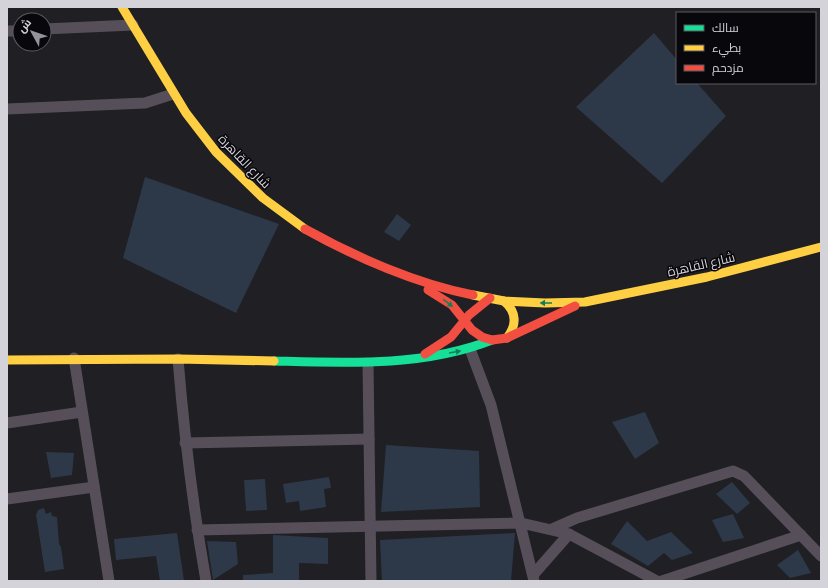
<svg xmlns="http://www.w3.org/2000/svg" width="828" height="588" viewBox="0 0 828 588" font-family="Barlow,Cairo,sans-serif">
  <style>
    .building { fill: #2d3948 }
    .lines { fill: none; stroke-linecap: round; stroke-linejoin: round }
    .street { stroke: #564f59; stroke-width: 11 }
    .fast { stroke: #16e098; stroke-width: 9 }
    .slow { stroke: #ffcf43; stroke-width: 9 }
    .jam { stroke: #f24e42; stroke-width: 9 }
    .oneway { fill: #107f59 }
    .labels { text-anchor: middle; stroke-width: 3; stroke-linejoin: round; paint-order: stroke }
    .street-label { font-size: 13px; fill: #d4d3da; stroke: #08080c }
  </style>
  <rect width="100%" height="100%" fill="#1f1f24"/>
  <!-- building -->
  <g class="building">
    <path d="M654,33L677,60V83H697L726,116L662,183L576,107Z"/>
    <path d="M145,177L279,224L236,313L123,258Z"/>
    <path d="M397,214L411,225L399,241L384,232Z"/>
    <path d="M645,412L659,443L635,459L612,422Z"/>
    <path d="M386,445L479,451L480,507L381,512Z"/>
    <path d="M46,452L74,453L72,475L51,478Z"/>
    <path d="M329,477L331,488L324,489L326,507L300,511L299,501L286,503L283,484Z"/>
    <path d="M265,479L267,510L246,511L244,480Z"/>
    <path d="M732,482L750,503L737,514L716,494Z"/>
    <path d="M44,508L46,514L51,512L52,516L57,517L59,544L61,547L64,569L45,572L36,515L38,510Z"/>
    <path d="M733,514L744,538L723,542L712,520Z"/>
    <path d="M627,521L647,541L671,532L693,553L672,560L664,553L648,566L611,544Z"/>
    <path d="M177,533L184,581H160L156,556L116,560L114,539Z"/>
    <path d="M515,533L511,581H382L380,540Z"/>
    <path d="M273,535L328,538V564L299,563V581H243V575L273,573Z"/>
    <path d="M207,541L236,542L238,564L213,580Z"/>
    <path d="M798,550L811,573L790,578L777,565Z"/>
  </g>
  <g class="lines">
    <!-- street -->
    <g class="street">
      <path d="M44,29L133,25"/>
      <path d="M7,31H20"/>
      <path d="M7,109L145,103L173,94"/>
      <path d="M470,349L491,405L534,581"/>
      <path d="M74,358L109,581"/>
      <path d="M178,359C184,433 193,507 206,581"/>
      <path d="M368,363L371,581"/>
      <path d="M7,423L82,412"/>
      <path d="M185,443L369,439"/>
      <path d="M7,499L94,487"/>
      <path d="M552,529L577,518L733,471L744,476L821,556"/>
      <path d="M197,530L521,523L569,534L657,581"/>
      <path d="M533,575L569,534"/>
      <path d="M662,581L801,535"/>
    </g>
    <!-- fast -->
    <path class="fast" d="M274,361C347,363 423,367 492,340"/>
    <!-- slow -->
    <g class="slow">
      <path d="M122,7L186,113L216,152L263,198L305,229"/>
      <path d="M473,295L504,301L545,303L585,302L707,277L821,247"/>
      <path d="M504,301C517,312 517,325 507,338"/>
      <path d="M7,360L178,359L274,361"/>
    </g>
    <!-- jam -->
    <g class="jam">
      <path d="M305,229C355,257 417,284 473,295"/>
      <path d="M428,290L452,305L472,330L482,337L492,340L507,338L575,306"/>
      <path d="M425,354L451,337L469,315L490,298"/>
    </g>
  </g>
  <!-- one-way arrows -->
  <defs><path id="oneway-solid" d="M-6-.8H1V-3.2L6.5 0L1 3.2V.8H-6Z"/></defs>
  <g class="oneway">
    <use href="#oneway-solid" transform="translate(448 303) rotate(38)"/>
    <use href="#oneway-solid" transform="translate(546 303) rotate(-180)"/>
    <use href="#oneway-solid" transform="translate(455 352) rotate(-10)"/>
  </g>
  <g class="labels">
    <!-- street labels -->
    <g class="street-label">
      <text transform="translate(245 161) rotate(46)" y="5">شارع القاهرة</text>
      <text transform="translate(701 264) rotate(-13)" y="5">شارع القاهرة</text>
    </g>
  </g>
  <!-- border -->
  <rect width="828" height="588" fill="none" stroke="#d4d3da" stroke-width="16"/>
  <!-- legend -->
  <rect x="676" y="12" width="140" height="72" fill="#08080c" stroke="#5a595e"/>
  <rect x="684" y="25" width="20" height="6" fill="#16e098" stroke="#5a595e"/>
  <text x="712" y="32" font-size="12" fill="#d4d3da">سالك</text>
  <rect x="684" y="45" width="20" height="6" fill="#ffcf43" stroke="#5a595e"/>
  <text x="712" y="52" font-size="12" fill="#d4d3da">بطيء</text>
  <rect x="684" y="65" width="20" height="6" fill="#f24e42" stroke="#5a595e"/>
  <text x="712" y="72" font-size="12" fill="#d4d3da">مزدحم</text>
  <!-- north arrow -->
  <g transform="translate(32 32) rotate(310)"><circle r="19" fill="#08080c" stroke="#5a595e"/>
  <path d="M0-3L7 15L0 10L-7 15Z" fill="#95949a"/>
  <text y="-6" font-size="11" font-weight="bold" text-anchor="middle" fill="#d4d3da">ش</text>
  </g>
</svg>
